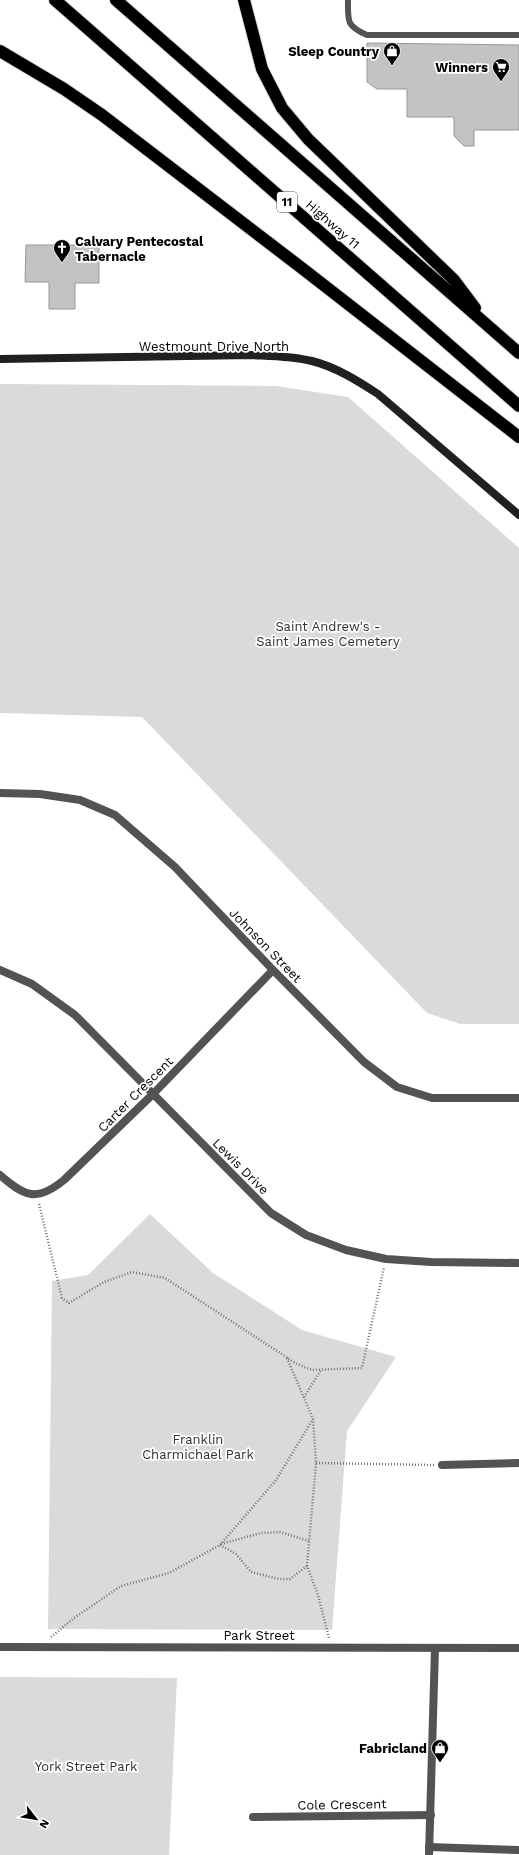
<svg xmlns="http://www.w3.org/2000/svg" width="519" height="1855" viewBox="0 0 519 1855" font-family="'Work Sans',sans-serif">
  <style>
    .green { fill: #dadada }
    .building { fill: #c3c3c3; stroke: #979797 }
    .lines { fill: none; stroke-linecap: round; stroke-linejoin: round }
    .highway-casing { stroke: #dbdbdb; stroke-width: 14 }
    .path { stroke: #757575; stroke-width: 2.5; stroke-dasharray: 1 2; stroke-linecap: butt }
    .lane { stroke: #535353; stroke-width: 6 }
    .street { stroke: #535353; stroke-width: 8 }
    .secondary { stroke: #202020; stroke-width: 8 }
    .highway { stroke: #000; stroke-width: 12 }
    .labels { text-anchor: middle; stroke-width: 3.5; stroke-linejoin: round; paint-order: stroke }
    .shield { fill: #fff; stroke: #4c4c4c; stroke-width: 1 }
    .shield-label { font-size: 12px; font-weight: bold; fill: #000 }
    .poi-label { font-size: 13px; font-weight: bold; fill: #000; stroke: #fff; text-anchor: end }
    .street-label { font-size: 13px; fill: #000; stroke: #fff }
    .park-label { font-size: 13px; fill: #313131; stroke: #fff }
  </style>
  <rect width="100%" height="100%" fill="#fff"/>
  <!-- green -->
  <g class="green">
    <path d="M0,384L276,386L348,397L519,548V1024H460L427,1013L142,717L0,713Z"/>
    <path d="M150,1214L213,1273L302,1330L396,1357L347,1431L332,1630L48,1629L52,1281L88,1275Z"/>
    <path d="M0,1677L177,1678L169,1855H0Z"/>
  </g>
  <!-- building -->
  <g class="building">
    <path d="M367,43L519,45V130H474V146H464L454,136V117H407V89H377L367,82Z"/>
    <path d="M26,245H99V283H75V309H49V282H25Z"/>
  </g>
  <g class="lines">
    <defs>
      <g id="highway">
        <path d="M55,0L519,406"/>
        <path d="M116,0L519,353"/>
        <path d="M244,0L262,69L282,108L308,139L454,280L475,308"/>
        <path d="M0,51L64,89L102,115L303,269L519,437"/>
      </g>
    </defs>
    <!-- highway casing -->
    <use href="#highway" class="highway-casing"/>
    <!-- path -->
    <g class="path">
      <path d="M39,1204L62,1298L69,1303L104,1282L132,1272L165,1278L297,1364L312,1370L362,1368L384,1267"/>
      <path d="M287,1358L313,1419L316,1463L307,1566L318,1595L329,1638"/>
      <path d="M304,1397L321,1370"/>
      <path d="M316,1463L434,1465"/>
      <path d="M221,1544L261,1533L280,1532L309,1541"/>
      <path d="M220,1545L236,1554L251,1572L279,1579H290L307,1566"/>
      <path d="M51,1637L74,1618L121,1586L169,1573L220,1545L276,1480L313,1419"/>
    </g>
    <!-- lane -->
    <path class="lane" d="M348,0C348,21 346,26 367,35H519"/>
    <!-- street -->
    <g class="street">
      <path d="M0,793L40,794L80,800L115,815L175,867L273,970L364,1062L397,1087L432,1098H519"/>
      <path d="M0,970L32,984L75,1015L271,1213L306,1235L346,1250L386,1259L431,1262L519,1263"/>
      <path d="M0,1175C25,1197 37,1202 64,1180L153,1094L273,970"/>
      <path d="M442,1465L519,1463"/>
      <path d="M0,1647L519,1648"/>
      <path d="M253,1817L431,1815"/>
      <path d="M429,1847L519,1850"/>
      <path d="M429,1855L435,1648"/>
    </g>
    <!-- secondary -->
    <path class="secondary" d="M0,359L251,355C272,356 292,356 312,361C336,367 358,381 378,394L519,515"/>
    <!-- highway -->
    <use href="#highway" class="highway"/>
  </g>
  <!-- icons -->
  <defs>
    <symbol id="shop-pin" viewBox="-11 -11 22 30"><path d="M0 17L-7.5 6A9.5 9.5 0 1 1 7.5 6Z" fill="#000" stroke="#fff"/><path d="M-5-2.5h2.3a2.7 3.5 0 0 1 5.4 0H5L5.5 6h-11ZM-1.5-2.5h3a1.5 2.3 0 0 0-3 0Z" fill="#fff"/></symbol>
    <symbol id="supermarket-pin" viewBox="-11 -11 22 30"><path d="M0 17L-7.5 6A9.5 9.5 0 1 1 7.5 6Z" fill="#000" stroke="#fff"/><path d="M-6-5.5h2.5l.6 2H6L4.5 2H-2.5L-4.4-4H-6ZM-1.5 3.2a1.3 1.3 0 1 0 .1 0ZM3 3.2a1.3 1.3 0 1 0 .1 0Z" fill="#fff"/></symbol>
    <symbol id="church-pin" viewBox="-11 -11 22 30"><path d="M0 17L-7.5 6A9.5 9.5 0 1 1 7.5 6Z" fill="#000" stroke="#fff"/><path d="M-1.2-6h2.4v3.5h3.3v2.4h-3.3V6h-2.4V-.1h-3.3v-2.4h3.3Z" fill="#fff"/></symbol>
  </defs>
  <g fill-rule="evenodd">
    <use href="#shop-pin" x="382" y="41" width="20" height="27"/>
    <use href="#supermarket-pin" x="491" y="57" width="20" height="27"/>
    <use href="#church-pin" x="52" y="238" width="20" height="27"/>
    <use href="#shop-pin" x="430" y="1738" width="20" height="27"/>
  </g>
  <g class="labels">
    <!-- shield labels -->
    <rect class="shield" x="277" y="192" width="20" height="20" rx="3"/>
    <g class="shield-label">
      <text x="287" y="206">11</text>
    </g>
    <!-- poi labels -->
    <g class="poi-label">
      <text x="379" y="56">Sleep Country</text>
      <text x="488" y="72">Winners</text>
      <text x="75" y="246" text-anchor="start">Calvary Pentecostal<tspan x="75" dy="15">Tabernacle</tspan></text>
      <text x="427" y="1753">Fabricland</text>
    </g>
    <!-- street labels -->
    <g class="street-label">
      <text transform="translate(333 224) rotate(41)" y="5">Highway 11</text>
      <text x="214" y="351">Westmount Drive North</text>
      <text transform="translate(266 945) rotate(46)" y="5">Johnson Street</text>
      <text transform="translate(135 1094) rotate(-45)" y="5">Carter Crescent</text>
      <text transform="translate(241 1166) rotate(45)" y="5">Lewis Drive</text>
      <text x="259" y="1640">Park Street</text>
      <text transform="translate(342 1804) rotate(-1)" y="5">Cole Crescent</text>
    </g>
    <!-- park labels -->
    <g class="park-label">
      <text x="328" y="631">Saint Andrew's -<tspan x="328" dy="15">Saint James Cemetery</tspan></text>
      <text x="198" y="1444">Franklin<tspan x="198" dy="15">Charmichael Park</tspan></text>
      <text x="86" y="1771">York Street Park</text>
    </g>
  </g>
  <!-- north arrow -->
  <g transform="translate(36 1819) rotate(121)" stroke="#ffffff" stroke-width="3" paint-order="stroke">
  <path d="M0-3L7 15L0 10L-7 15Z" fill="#000000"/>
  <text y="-6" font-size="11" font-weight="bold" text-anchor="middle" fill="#000000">N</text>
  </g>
</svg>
